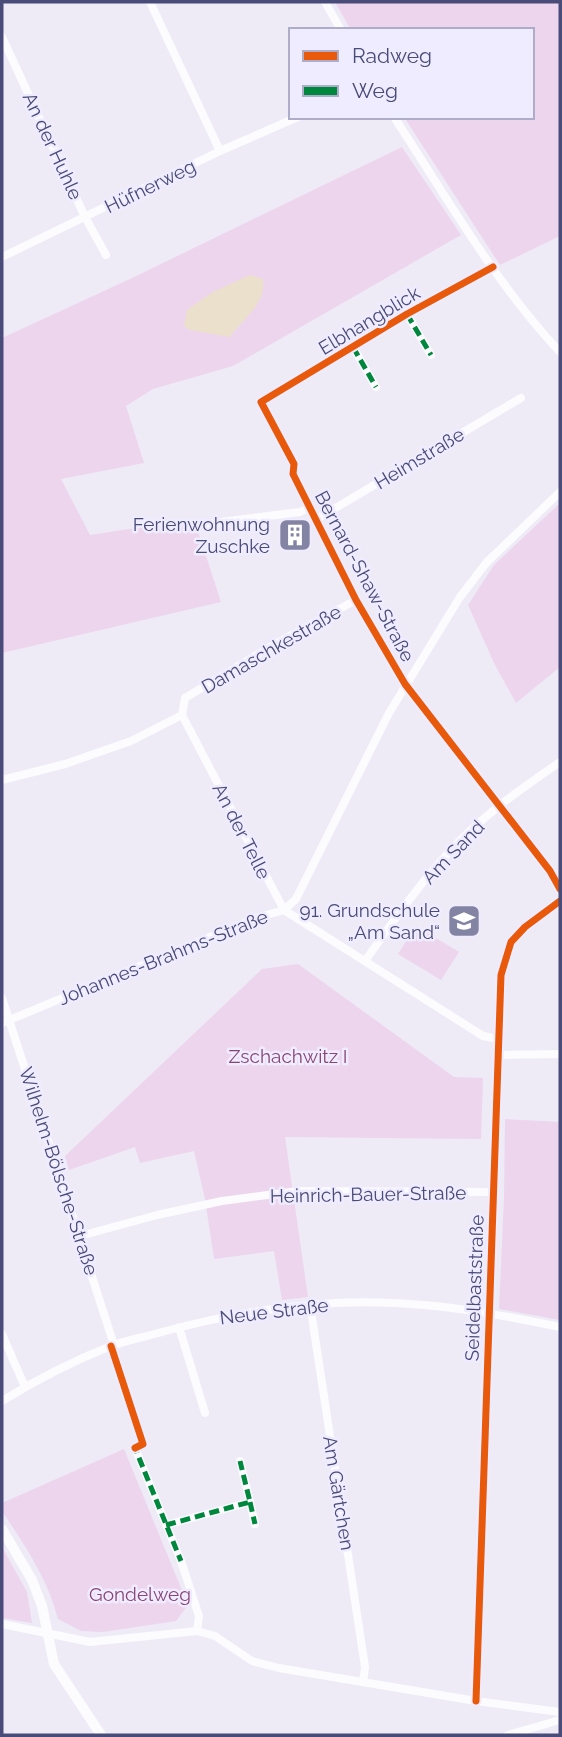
<svg xmlns="http://www.w3.org/2000/svg" width="562" height="1737" viewBox="0 0 562 1737" font-family="Raleway,sans-serif">
  <style>
    .green { fill: #edd5ed }
    .water { fill: #eae0cb }
    .lines { fill: none; stroke-linecap: round; stroke-linejoin: round }
    .minor { stroke: #fcfcfe; stroke-width: 8 }
    .tertiary { stroke: #fcfcfe; stroke-width: 10 }
    .quiet { stroke: #00873e; stroke-width: 5; stroke-dasharray: 10 5; stroke-linecap: butt }
    .cycleway-casing { stroke: #f0ecff; stroke-width: 11 }
    .cycleway { stroke: #e8590c; stroke-width: 7 }
    .labels { text-anchor: middle; stroke-width: 5; stroke-linejoin: round; paint-order: stroke }
    .street-label { font-size: 19px; fill: #494b78; stroke: #f0ecff }
    .poi-label { font-size: 19px; fill: #494b78; stroke: #f0ecff; text-anchor: end }
    .park-label { font-size: 19px; fill: #8a4576; stroke: #f0ecff }
  </style>
  <rect width="100%" height="100%" fill="#eeebf7"/>
  <!-- green -->
  <g class="green">
    <path d="M335,2H560V236L500,265L404,117H532V30H351Z"/>
    <path d="M402,147L461,235L233,366L153,389L126,406L144,463L61,479L90,535L194,519L221,602L2,653V338L132,278Z"/>
    <path d="M560,503V667L516,703L495,665L468,605L494,565Z"/>
    <path d="M416,926L459,952L441,980L398,954Z"/>
    <path d="M298,964L454,1077L483,1078L481,1139L285,1137L308,1297L282,1300L274,1251L214,1259L205,1199L194,1151L140,1163L135,1147L69,1170L65,1156L262,969Z"/>
    <path d="M505,1119L560,1122V1320L499,1309L504,1197Z"/>
    <path d="M124,1449L188,1605L176,1621L103,1632L81,1631L58,1619C48,1579 24,1544 2,1511V1503Z"/>
    <path d="M2,1547L27,1592L32,1623L2,1618Z"/>
  </g>
  <!-- water -->
  <path class="water" d="M250,275L263,279C267,304 242,319 230,337L190,330L184,326L187,310L213,292Z"/>
  <g class="lines">
    <!-- minor -->
    <g class="minor">
      <path d="M150,2L220,151"/>
      <path d="M325,2L341,30"/>
      <path d="M2,37L85,217L106,255"/>
      <path d="M394,117C446,196 495,283 560,352"/>
      <path d="M2,257L220,151L298,117"/>
      <path d="M493,267L407,314L261,402L294,464L293,474L356,600L405,684L550,871L560,889"/>
      <path d="M407,314L431,355"/>
      <path d="M353,347L376,387"/>
      <path d="M317,519L521,398"/>
      <path d="M205,524L300,512L310,507"/>
      <path d="M182,715L284,910L483,1036L499,1039"/>
      <path d="M2,780L65,764L131,741L182,715L185,698L275,644L356,600"/>
      <path d="M365,961C392,923 419,884 451,850C482,816 522,788 560,762"/>
      <path d="M2,998L114,1345"/>
      <path d="M2,1023L256,918L284,910L296,899L389,713L460,597L487,562L560,492"/>
      <path d="M499,1055L560,1054"/>
      <path d="M80,1236L157,1215L222,1201L298,1191L493,1192"/>
      <path d="M310,1304L365,1667L363,1682"/>
      <path d="M179,1327L205,1413"/>
      <path d="M2,1334L25,1387"/>
      <path d="M2,1401C36,1380 73,1361 111,1346C127,1340 145,1337 162,1332C247,1309 335,1296 424,1305C470,1309 515,1318 560,1327"/>
      <path d="M135,1448L181,1561L199,1616L197,1631"/>
      <path d="M250,1502L255,1524"/>
      <path d="M166,1525L250,1502L240,1461"/>
      <path d="M2,1624L90,1642L197,1631L215,1636L252,1661L279,1668L476,1701L560,1712"/>
      <path d="M476,1701L501,975L511,942L525,927L560,901"/>
      <path d="M508,1735L560,1720"/>
    </g>
    <!-- tertiary -->
    <path class="tertiary" d="M2,1529L32,1580L42,1606L54,1664L101,1735"/>
    <!-- quiet -->
    <g class="quiet">
      <path d="M407,314L431,355"/>
      <path d="M353,347L376,387"/>
      <path d="M139,1446L135,1448L181,1561"/>
      <path d="M250,1502L255,1524"/>
      <path d="M166,1525L250,1502L240,1461"/>
    </g>
    <defs>
      <g id="cycleway">
        <path d="M493,267L407,314L261,402L294,464L293,474L356,600L405,684L550,871L560,889"/>
        <path d="M111,1346L143,1444L135,1448"/>
        <path d="M476,1701L501,975L511,942L525,927L560,901"/>
      </g>
    </defs>
    <!-- cycleway casing -->
    <use href="#cycleway" class="cycleway-casing"/>
    <!-- cycleway -->
    <use href="#cycleway" class="cycleway"/>
  </g>
  <!-- icons -->
  <defs>
    <symbol id="building-square" viewBox="-11 -11 22 22"><rect x="-9" y="-9" width="18" height="18" rx="4" fill="#8383a4" stroke="#f0ecff"/><path d="M-4-6H4V6H1V3H-1V6H-4ZM-2.5-4.3h1.7v1.8h-1.7ZM.8-4.3h1.7v1.8H.8ZM-2.5-1h1.7V.8h-1.7ZM.8-1h1.7V.8H.8Z" fill="#fff"/></symbol>
    <symbol id="school-square" viewBox="-11 -11 22 22"><rect x="-9" y="-9" width="18" height="18" rx="4" fill="#8383a4" stroke="#f0ecff"/><path d="M0-5L7-2L0 1L-7-2ZM-4 1L0 2.5L4 1V4Q0 6-4 4Z" fill="#fff"/></symbol>
  </defs>
  <g fill-rule="evenodd">
    <use href="#building-square" x="276" y="516" width="38" height="38"/>
    <use href="#school-square" x="445" y="902" width="38" height="38"/>
  </g>
  <g class="labels">
    <!-- street labels -->
    <g class="street-label">
      <text transform="translate(53 146) rotate(65)" y="7">An der Huhle</text>
      <text transform="translate(150 186) rotate(-26)" y="7">Hüfnerweg</text>
      <text transform="translate(369 320) rotate(-31)" y="7">Elbhangblick</text>
      <text transform="translate(419 458) rotate(-31)" y="7">Heimstraße</text>
      <text transform="translate(365 576) rotate(62)" y="7">Bernard-Shaw-Straße</text>
      <text transform="translate(271 649) rotate(-30)" y="7">Damaschkestraße</text>
      <text transform="translate(242 831) rotate(63)" y="7">An der Telle</text>
      <text transform="translate(453 852) rotate(-46)" y="7">Am Sand</text>
      <text transform="translate(163 957) rotate(-22)" y="7">Johannes-Brahms-Straße</text>
      <text transform="translate(59 1171) rotate(72)" y="7">Wilhelm-Bölsche-Straße</text>
      <text transform="translate(368 1194) rotate(-1)" y="7">Heinrich-Bauer-Straße</text>
      <text transform="translate(474 1288) rotate(-88)" y="7">Seidelbaststraße</text>
      <text transform="translate(274 1311) rotate(-7)" y="7">Neue Straße</text>
      <text transform="translate(339 1493) rotate(81)" y="7">Am Gärtchen</text>
    </g>
    <!-- poi labels -->
    <g class="poi-label">
      <text x="270" y="531">Ferienwohnung<tspan x="270" dy="22">Zuschke</tspan></text>
      <text x="440" y="917">91. Grundschule<tspan x="440" dy="22">„Am Sand“</tspan></text>
    </g>
    <!-- park labels -->
    <g class="park-label">
      <text x="288" y="1063">Zschachwitz I</text>
      <text x="140" y="1601">Gondelweg</text>
    </g>
  </g>
  <!-- border -->
  <rect width="562" height="1737" fill="none" stroke="#494b78" stroke-width="7"/>
  <!-- legend -->
  <rect x="289" y="28" width="245" height="91" fill="#f0ecff" stroke="#adacc9" stroke-width="2"/>
  <rect x="303" y="51" width="35" height="10" fill="#e8590c" stroke="#adacc9" stroke-width="2"/>
  <text x="352" y="63" font-size="21" fill="#494b78">Radweg</text>
  <rect x="303" y="86" width="35" height="10" fill="#00873e" stroke="#adacc9" stroke-width="2"/>
  <text x="352" y="98" font-size="21" fill="#494b78">Weg</text>
</svg>
